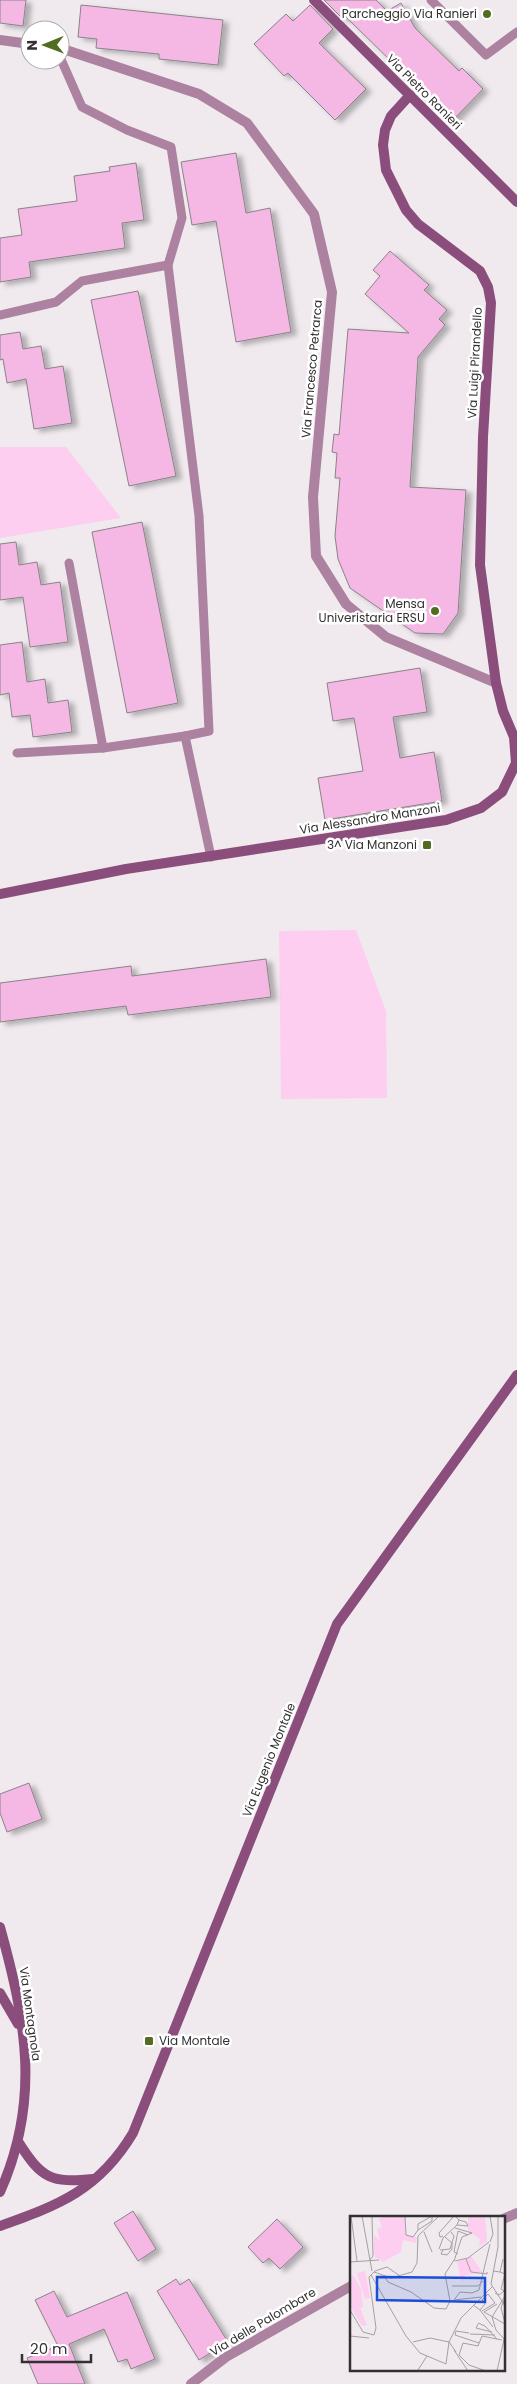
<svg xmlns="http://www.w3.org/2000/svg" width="517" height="2384" viewBox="0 0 517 2384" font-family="Poppins,sans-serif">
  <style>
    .green { fill: #fdceef }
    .building { fill: #f5b7e4; stroke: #888487; filter: url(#shadow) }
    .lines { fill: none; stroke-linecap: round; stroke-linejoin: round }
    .lane { stroke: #ad82a0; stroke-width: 9 }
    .street { stroke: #ad82a0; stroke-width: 10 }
    .secondary { stroke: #8b4e7c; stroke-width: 10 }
    .poi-dot { fill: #526d21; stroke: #fff; stroke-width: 2 }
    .labels { text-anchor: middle; stroke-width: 5; stroke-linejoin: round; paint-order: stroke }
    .poi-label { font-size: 12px; fill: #323031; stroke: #fff; text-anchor: end }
    .street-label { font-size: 12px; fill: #323031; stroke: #fff }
    .inset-road { fill: none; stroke: #a4a0a2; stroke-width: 1 }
    .view { fill: #1d4ed8; fill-opacity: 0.15; stroke: #1d4ed8; stroke-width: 2.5 }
    .inset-edge { fill: none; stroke: #323031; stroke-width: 2.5 }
  </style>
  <defs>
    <filter id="shadow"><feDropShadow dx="5.5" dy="3" stdDeviation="2.5" flood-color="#0004"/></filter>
  </defs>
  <rect width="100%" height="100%" fill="#f0eaee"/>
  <!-- green -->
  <g class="green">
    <path d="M0,447H66L121,518L0,538Z"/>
    <path d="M356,930L386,1011L387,1098L281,1099L279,931Z"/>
  </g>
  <!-- building -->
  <g class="building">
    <path d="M0,0H26L23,26L0,23Z"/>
    <path d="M324,0H376L387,11L401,3L415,28L459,71L462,68L483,89L452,121L346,17L343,19Z"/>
    <path d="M81,5L223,20L218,65L159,59V54L96,48L97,39L78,37Z"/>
    <path d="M310,5L333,29L319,43L366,89L335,120L288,73L284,76L254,44L286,14L293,21Z"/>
    <path d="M236,153L246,213L270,208L291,332L236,342L216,221L192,225L181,162Z"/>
    <path d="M136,163L144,220L122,223L125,248L29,262L31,277L0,282V238L22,235L18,209L77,201L74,176L110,171L109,167Z"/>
    <path d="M390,251L429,285L424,290L447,310L439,319L445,325L418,357L410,487L466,490L458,613L443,634L415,633L350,588L338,559L335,536L340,478H335L337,453L332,452L334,434L339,435L348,329L409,333L365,294L380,276L373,270Z"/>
    <path d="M138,291L176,476L129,486L91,300Z"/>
    <path d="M20,332L23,349L41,346L45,369L63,366L72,423L34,429L26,379L7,383L3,359L0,360V335Z"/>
    <path d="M142,522L178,703L127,713L92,532Z"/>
    <path d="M16,542L19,565L37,562L41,585L60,582L68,642L30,647L23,597L0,600V544Z"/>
    <path d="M22,642L27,682L45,679L48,703L68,700L72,732L33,737L30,715L12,717L9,693L0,695V645Z"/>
    <path d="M420,668L427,712L393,717L400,758L434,752L442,801L325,820L318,778L363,771L354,718L333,721L327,683Z"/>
    <path d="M266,959L271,997L128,1015L126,1006L0,1022V983L131,966L132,976Z"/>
    <path d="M29,1783L42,1819L7,1832L0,1813V1794Z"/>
    <path d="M133,2211L156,2249L138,2261L114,2223Z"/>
    <path d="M277,2219L303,2247L280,2269L269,2258L263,2263L248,2247Z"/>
    <path d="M176,2279L180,2285L189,2279L228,2342L199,2360L157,2291Z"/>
    <path d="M54,2291L67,2317L127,2292L155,2359L131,2369L127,2359L118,2362L104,2329L69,2344L85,2384H38L27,2358L58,2346L35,2300Z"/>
  </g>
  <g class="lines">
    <!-- lane -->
    <g class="lane">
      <path d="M431,0L486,55L517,32"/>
      <path d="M60,57L82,107L127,130L171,147L182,218L168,265L199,516L209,731L185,736"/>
      <path d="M0,315L56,302L82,281L168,265"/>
      <path d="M69,563L103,748"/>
      <path d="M17,753L103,748L185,736L211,857"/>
    </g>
    <!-- street -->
    <g class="street">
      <path d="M0,40L30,44"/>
      <path d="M60,48L199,94L247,123L314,214L332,292L313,497L316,556L346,604L386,637L496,683"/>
      <path d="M503,2219L517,2213"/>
      <path d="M191,2384L226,2357L351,2286"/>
    </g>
    <!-- secondary -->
    <g class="secondary">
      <path d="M314,0L517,202"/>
      <path d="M0,894L126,869L446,820L481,808L502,792L516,763L514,737L503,711L496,683L480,565L483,437L491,303L488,287L480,271L418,224L406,210L386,170L383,145L385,130L391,116L410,95"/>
      <path d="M0,1927C26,2021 41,2100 0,2192"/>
      <path d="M0,1993L18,2024"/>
      <path d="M19,2143C42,2179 51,2183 93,2179"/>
      <path d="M0,2226C59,2205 99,2190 133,2133L337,1624L517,1375"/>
    </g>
  </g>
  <!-- markers -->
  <g class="poi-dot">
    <circle cx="487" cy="14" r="5"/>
    <circle cx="435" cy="611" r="5"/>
    <rect x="422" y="840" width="10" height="10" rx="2.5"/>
    <rect x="144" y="2036" width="10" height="10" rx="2.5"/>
  </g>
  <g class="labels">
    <!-- poi labels -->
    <g class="poi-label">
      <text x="477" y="18">Parcheggio Via Ranieri</text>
      <text x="425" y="608">Mensa<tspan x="425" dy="14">Univeristaria ERSU</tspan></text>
      <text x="417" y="849">3^ Via Manzoni</text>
      <text x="159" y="2045" text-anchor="start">Via Montale</text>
    </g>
    <!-- street labels -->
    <g class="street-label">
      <text transform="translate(424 92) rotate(45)" y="4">Via Pietro Ranieri</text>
      <text transform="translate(475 363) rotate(-87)" y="4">Via Luigi Pirandello</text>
      <text transform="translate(312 369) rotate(-85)" y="4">Via Francesco Petrarca</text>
      <text transform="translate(370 819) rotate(-9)" y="4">Via Alessandro Manzoni</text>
      <text transform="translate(269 1760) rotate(-68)" y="4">Via Eugenio Montale</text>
      <text transform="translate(30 2014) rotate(82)" y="4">Via Montagnola</text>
      <text transform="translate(263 2322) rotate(-31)" y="4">Via delle Palombare</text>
    </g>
  </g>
  <!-- overview -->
  <g transform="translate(350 2216)">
    <rect width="155" height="155" fill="#f0eaee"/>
    <path d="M36,0H55V18L67,21L66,27L53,24L51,36L33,46L24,40L27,39H24V19L30,25L27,13L32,11L29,3ZM118,0H135L137,25L129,31L130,23L118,15ZM121,40L133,57L115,59L112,67L107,46ZM15,55L20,82L15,83L7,57ZM3,59L11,73L13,91L10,92L17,109L12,110L0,90V61Z" fill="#fdceef"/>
    <path class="inset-road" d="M1,0L7,45M12,0L22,55M55,0L56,19L63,21L68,14M82,0V5L68,14V8ZM148,0V31L141,68L155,90M107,9L118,10L116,6L109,4M74,16L82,36M93,20L90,21L89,17L104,0M140,26L143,18L140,0M89,33L93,22L107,9L109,4L105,0M90,34L100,33L104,20L101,16M93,34L91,38L97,39L102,33V27L95,21M108,38L104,36L108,15L118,19M116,43L121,56L137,58V56M20,44L23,40L22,0M104,45L112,21L122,17L105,12M105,45L118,42L139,26M0,46L29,44M143,55L150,56L153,43M24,56L41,62L62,56L67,47L68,20L89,0M21,59L56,120L70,137L96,148M34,60L38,66L61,76L84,92L96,93L100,85M102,70H128L133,65M145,77L149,79L154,75L151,73L155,58L150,56M155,80L142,101L146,114L155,124M104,84L110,76L122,77L129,74L140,28M104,84L131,81M154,84L151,92L155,107M100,85L95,58L104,44M123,89L130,94L135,88L132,84L138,78L145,87M0,94L13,116L24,119L26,112L19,61L25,55L37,51L50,60M130,94L143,111M132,95L145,87M134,96L155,108M134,96L147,88M128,107L135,110L147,123M128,108L126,112L142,116M119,117L106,115L105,119L129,127M120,118L145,119M0,120L19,122M63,126L80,122L99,126L106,136M104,134L118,155M96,148L99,126L111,102L142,71M68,154L77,140M94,155H111M136,155L119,149L109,139L113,127L128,130L132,120L152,124M147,155L155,119"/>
    <path class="view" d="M27,61L135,62V86L27,84Z"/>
    <rect width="155" height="155" class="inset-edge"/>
  </g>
  <!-- north arrow -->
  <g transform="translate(45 45) rotate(269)"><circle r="24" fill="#ffffff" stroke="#adacad"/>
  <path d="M0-4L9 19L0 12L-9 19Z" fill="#526d21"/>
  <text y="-8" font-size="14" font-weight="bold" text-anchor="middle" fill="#323031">N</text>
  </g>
  <!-- scale -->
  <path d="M22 2354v8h69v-8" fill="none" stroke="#323031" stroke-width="2.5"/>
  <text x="30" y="2354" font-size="15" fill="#323031" stroke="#ffffff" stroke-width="4" paint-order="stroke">20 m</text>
</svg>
